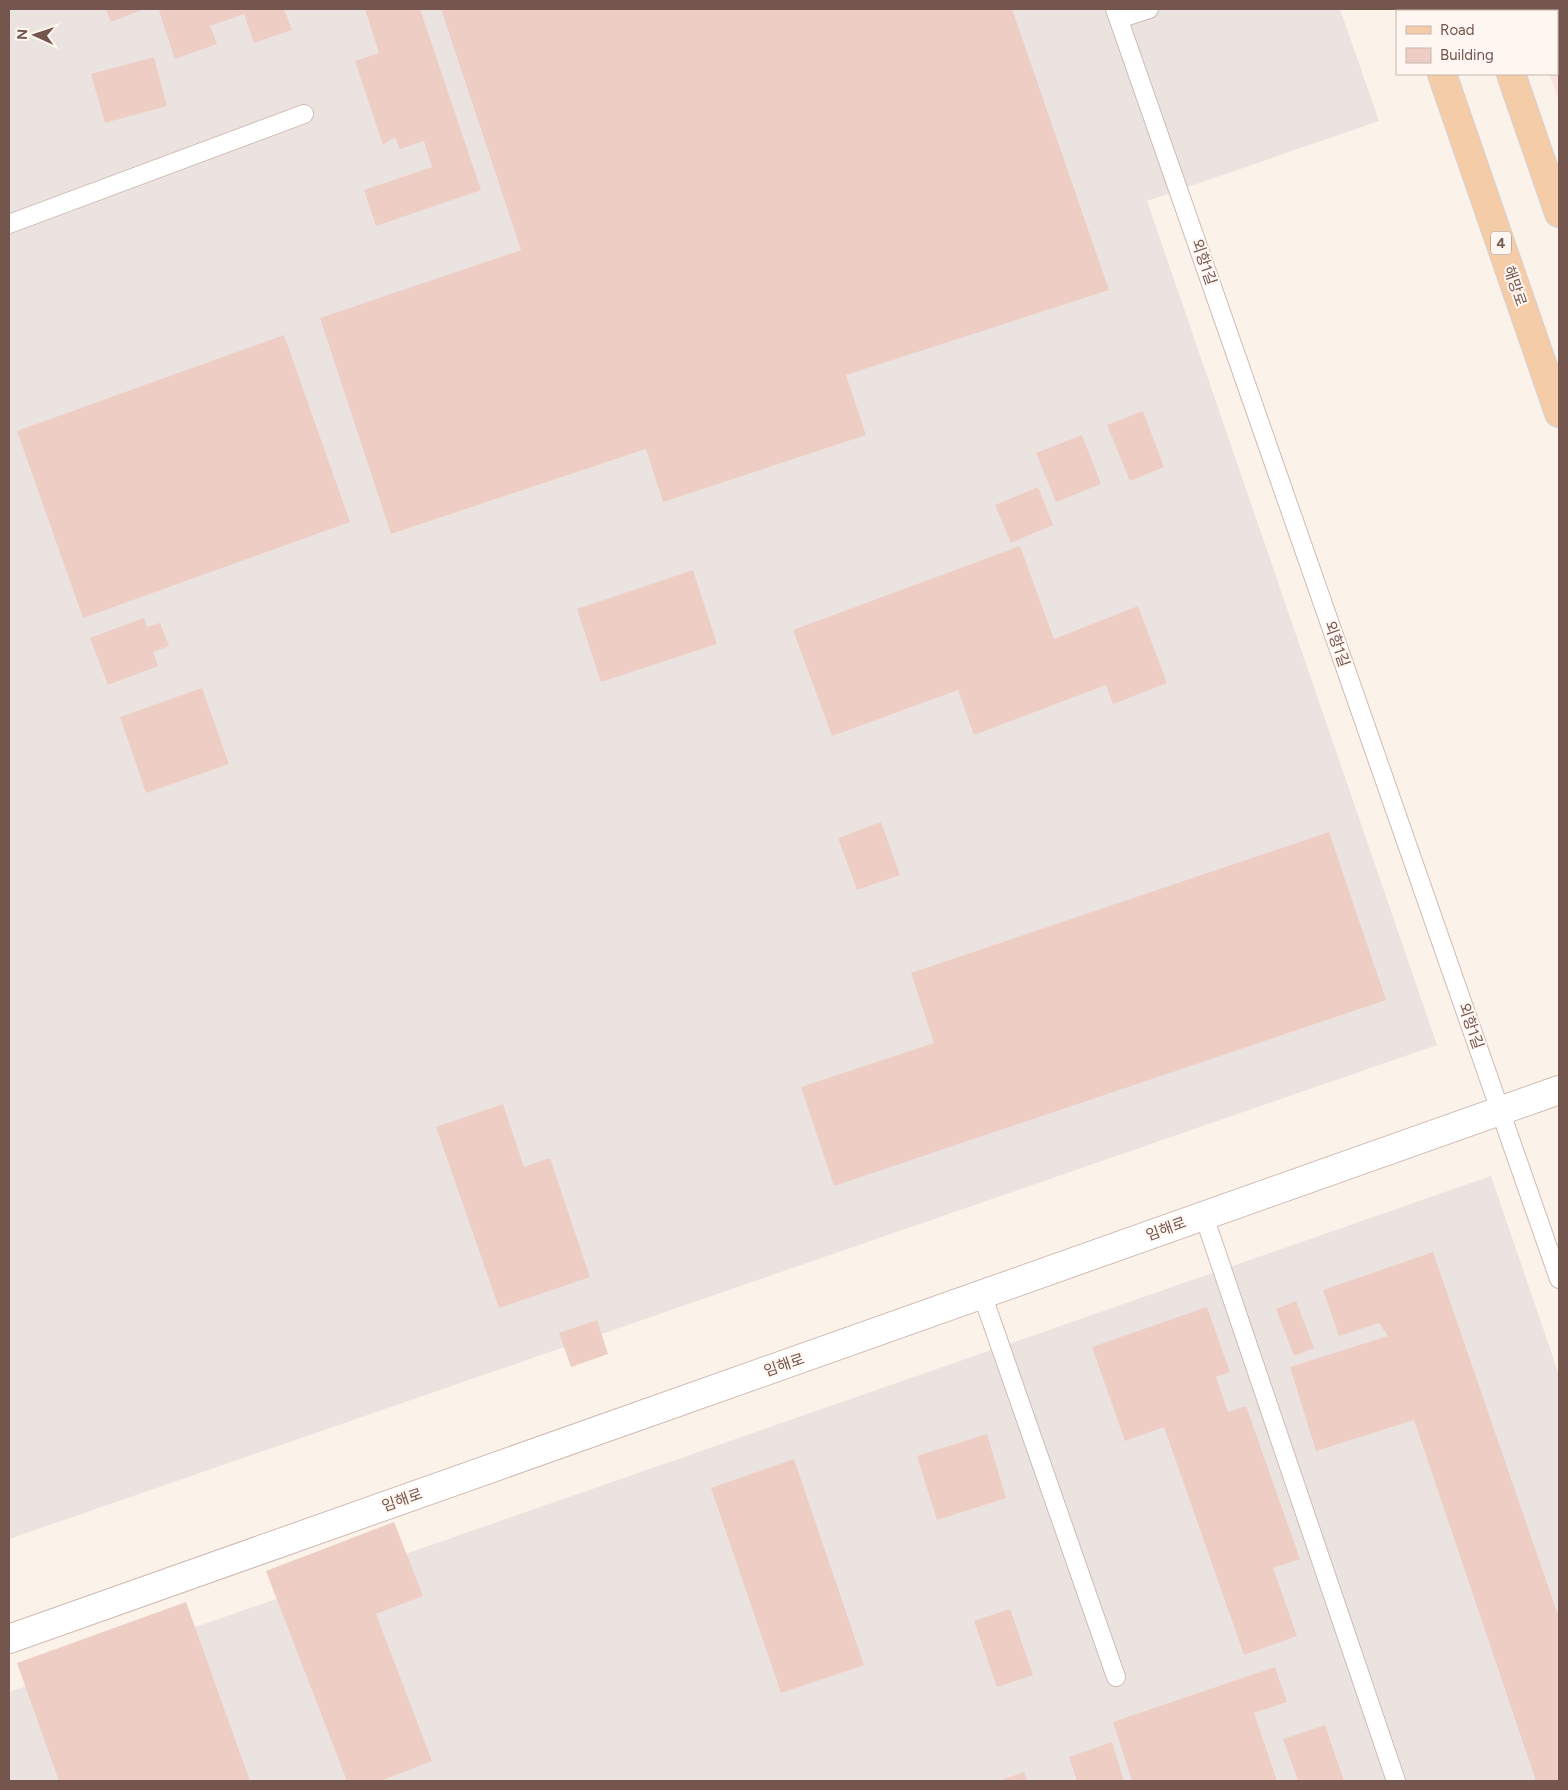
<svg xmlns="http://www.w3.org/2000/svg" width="1568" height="1790" viewBox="0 0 1568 1790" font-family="Figtree,'Noto Sans KR',sans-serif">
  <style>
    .commercial { fill: #fae3df }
    .industrial { fill: #ebe3e0 }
    .building { fill: #eecec4 }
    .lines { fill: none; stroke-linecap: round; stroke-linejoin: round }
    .service-casing { stroke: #cfbbb3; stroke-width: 20 }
    .tertiary-casing { stroke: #cfbbb3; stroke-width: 30 }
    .primary-casing { stroke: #d8d0ce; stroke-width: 30 }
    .service { stroke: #fff; stroke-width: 18 }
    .tertiary { stroke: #fff; stroke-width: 28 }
    .primary { stroke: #f4cca8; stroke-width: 28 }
    .labels { text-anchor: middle; stroke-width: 4; stroke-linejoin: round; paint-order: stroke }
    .shield { fill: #fef6f0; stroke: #9d867f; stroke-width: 1 }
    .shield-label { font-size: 14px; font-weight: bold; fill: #74564f }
    .street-label { font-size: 15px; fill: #74564f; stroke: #fef6f0 }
  </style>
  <rect width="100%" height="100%" fill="#fbf2ea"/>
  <!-- commercial -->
  <path class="commercial" d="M1559,11V101L1549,74H1557V12Z"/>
  <!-- industrial -->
  <g class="industrial">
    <path d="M9,9H1340L1379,121L1147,201L1437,1045L9,1539Z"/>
    <path d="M1491,1176L1559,1375V1781H9V1692Z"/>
  </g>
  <!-- building -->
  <g class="building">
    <path d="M106,9H144L111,22Z"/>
    <path d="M167,9H284L292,30L254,43L244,14L210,26L217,44L175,59L159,11Z"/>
    <path d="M365,9H420L481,190L376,226L364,190L432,167L424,141L400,149L395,137L383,145L355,61L379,53Z"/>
    <path d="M441,9H1012L1109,290L846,375L866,435L663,502L646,449L391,534L320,318L521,250Z"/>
    <path d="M154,57L167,106L105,123L91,74Z"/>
    <path d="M284,335L350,522L83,618L17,431Z"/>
    <path d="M1143,411L1164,467L1130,481L1107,425Z"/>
    <path d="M1082,435L1101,484L1056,502L1036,453Z"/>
    <path d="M1038,487L1053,525L1011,543L995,505Z"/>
    <path d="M1020,546L1054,639L1138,606L1167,683L1113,704L1106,685L974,735L958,690L832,736L793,630Z"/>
    <path d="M693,570L717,644L601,682L577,609Z"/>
    <path d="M144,618L147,627L160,623L169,646L153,652L158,666L108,685L90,638Z"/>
    <path d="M202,688L229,764L146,793L120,717Z"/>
    <path d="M881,822L900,875L857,890L838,838Z"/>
    <path d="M1329,832L1386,1000L834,1186L801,1087L934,1043L911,973Z"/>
    <path d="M503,1104L524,1167L550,1158L590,1277L499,1308L436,1127Z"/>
    <path d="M1433,1252L1559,1618V1781H1536L1414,1420L1316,1451L1290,1367L1388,1336L1379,1323L1339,1336L1323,1290Z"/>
    <path d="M1296,1301L1314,1348L1294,1356L1276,1309Z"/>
    <path d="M1207,1307L1230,1372L1216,1377L1228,1412L1246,1406L1300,1559L1273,1568L1297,1636L1244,1655L1164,1427L1125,1441L1092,1347Z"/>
    <path d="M597,1320L608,1354L571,1367L559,1333Z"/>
    <path d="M987,1434L1006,1498L937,1520L917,1456Z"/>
    <path d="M794,1459L864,1665L781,1693L711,1488Z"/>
    <path d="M394,1522L423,1596L376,1614L432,1761L380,1781H347L266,1571Z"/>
    <path d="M186,1602L250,1781H59L17,1663Z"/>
    <path d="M1010,1609L1033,1675L997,1687L974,1621Z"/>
    <path d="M1275,1667L1287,1702L1254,1713L1277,1781H1132L1113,1722Z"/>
    <path d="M1325,1725L1344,1781H1298L1283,1739Z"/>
    <path d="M1112,1742L1124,1781H1077L1069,1757Z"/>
    <path d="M1024,1772L1027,1781H999Z"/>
  </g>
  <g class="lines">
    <defs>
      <g id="service">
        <path d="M1115,9L1559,1279"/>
        <path d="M1119,19L1149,9"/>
        <path d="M9,224L304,114"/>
        <path d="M1204,1216L1396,1781"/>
        <path d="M982,1294L1116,1677"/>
      </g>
      <path id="tertiary" d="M9,1639L1559,1090"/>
      <g id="primary">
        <path d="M1420,9L1421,11"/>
        <path d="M1489,9L1490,11"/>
        <path d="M1442,74L1559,413"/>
        <path d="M1511,74L1559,213"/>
      </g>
    </defs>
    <!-- service casing -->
    <use href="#service" class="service-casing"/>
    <!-- tertiary casing -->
    <use href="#tertiary" class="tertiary-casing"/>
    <!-- primary casing -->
    <use href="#primary" class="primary-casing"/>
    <!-- service -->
    <use href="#service" class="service"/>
    <!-- tertiary -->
    <use href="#tertiary" class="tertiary"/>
    <!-- primary -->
    <use href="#primary" class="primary"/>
  </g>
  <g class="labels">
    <!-- shield labels -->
    <rect class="shield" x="1491" y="231.5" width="20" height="23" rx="4"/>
    <g class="shield-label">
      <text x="1501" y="248">4</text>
    </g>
    <!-- street labels -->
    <g class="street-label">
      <text transform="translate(1204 262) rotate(71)" y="5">외항1길</text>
      <text transform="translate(1515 286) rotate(71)" y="5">해망로</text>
      <text transform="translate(1337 644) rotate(71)" y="5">외항1길</text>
      <text transform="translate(1471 1026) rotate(71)" y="5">외항1길</text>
      <text transform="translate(1166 1229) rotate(-20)" y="5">임해로</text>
      <text transform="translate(784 1365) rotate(-19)" y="5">임해로</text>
      <text transform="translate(402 1500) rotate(-19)" y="5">임해로</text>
    </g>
  </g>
  <!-- border -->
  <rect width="1568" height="1790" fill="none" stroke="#74564f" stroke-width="20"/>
  <!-- legend -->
  <rect x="1396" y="10" width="162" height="65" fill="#fef6f0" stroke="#c7b6b0"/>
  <rect x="1406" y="26" width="25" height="8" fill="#f4cca8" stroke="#c7b6b0"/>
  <text x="1440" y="35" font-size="15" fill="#74564f">Road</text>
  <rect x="1406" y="48" width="25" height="15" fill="#eecec4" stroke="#c7b6b0"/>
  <text x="1440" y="60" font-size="15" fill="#74564f">Building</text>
  <!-- north arrow -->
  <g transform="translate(35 35) rotate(273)" stroke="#fef6f0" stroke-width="4" paint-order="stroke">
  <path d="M0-4L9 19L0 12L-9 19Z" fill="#74564f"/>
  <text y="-8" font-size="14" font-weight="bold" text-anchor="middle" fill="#74564f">N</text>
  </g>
</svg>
